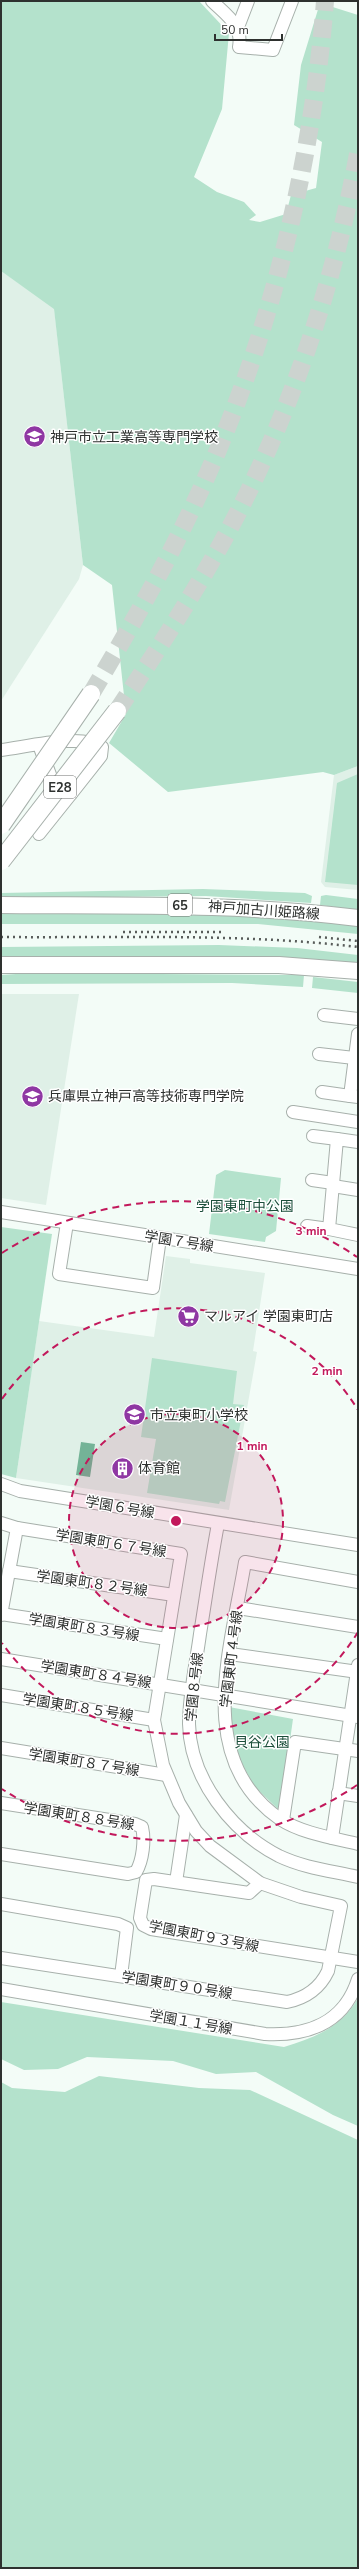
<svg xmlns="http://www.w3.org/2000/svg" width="359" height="2569" viewBox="0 0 359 2569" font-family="'Nunito Sans','Noto Sans JP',sans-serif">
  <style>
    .built { fill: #dff0e7 }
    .green { fill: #b4e2cc }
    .water { fill: #74b397 }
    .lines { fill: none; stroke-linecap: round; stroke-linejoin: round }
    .highway-tunnel { stroke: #ccd3cf; stroke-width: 18; stroke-dasharray: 18 9; stroke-linecap: butt }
    .minor-casing { stroke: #a7b0ab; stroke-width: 14 }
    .major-casing { stroke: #a7b0ab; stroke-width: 18 }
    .minor { stroke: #fff; stroke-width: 12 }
    .major { stroke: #fff; stroke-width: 16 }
    .rail { stroke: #585c5a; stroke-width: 2.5; stroke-dasharray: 2 4; stroke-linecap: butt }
    .highway-bridge-casing { stroke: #a7b0ab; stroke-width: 20; stroke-linecap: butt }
    .highway-bridge { stroke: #fff; stroke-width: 18 }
    .ring { fill: none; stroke: #c2185b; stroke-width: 2; stroke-dasharray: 7 5 }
    .labels { text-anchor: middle; stroke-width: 3; stroke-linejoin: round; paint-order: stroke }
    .shield { fill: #fff; stroke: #6d6f6d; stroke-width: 1 }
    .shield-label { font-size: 13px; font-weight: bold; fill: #2e312f }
    .poi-label { font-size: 14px; fill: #2e312f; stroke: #fff; text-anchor: start }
    .street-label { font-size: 14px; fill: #2e312f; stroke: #fff }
    .park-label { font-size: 14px; fill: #1b4e3a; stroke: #fff }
    .centre { fill: #c2185b; stroke: #fff; stroke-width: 2 }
    .ring-label { font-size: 12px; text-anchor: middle; font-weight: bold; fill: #c2185b; stroke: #fff; stroke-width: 3; stroke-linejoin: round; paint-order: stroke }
  </style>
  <rect width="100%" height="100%" fill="#f3fcf7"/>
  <!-- built -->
  <g class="built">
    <path d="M1,271L54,308L83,565L79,579L1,701Z"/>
    <path d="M358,766V890L325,887L321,882L334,775Z"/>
    <path d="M1,994H79L46,1205L1,1198Z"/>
    <path d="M166,1256L190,1259V1263L265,1273L253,1351L257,1352L229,1510L16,1478L39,1321L154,1337Z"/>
  </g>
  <!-- green -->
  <g class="green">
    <path d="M1,1H199L229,33L222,109L194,177L217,192L244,202L256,215L249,220L260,222L286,214L291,195L316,188L322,142L294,125L301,65L320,3L358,15V766L334,775L323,772L168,792L109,743L126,714L112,585L83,565L54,309L1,271Z"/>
    <path d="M358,774V885L325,882L337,783Z"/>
    <path d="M203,889L305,893L312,896L311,903L206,896L1,898V893Z"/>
    <path d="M326,895L358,899V910L320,905L321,896Z"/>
    <path d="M1,912H214L274,916L358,926V934L258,924H1Z"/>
    <path d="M219,945L297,948L358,955V965L1,958V947Z"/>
    <path d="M31,973L304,975L303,987L232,983L1,984V975Z"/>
    <path d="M313,977L358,982V993L312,988Z"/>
    <path d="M225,1170L281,1178L276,1231L266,1237L265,1242L209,1234L216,1175Z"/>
    <path d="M1,1227L52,1234L16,1478L1,1474Z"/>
    <path d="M152,1358L237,1371L233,1404L244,1405L225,1502L220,1501L219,1504L147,1493L156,1439L141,1437Z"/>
    <path d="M229,1707L293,1719L280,1811L254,1786L235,1751Z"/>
    <path d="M358,1998V2126L333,2115L256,2072L216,2074L173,2061L87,2057L58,2069L24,2070L1,2059V2002L284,2047C314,2038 342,2027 358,1998Z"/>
    <path d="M99,2076L199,2088L250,2090L358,2140V2568H1V2082L12,2088L65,2092Z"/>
  </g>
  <!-- water -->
  <path class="water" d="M81,1442L95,1444L90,1477L76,1475Z"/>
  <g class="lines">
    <!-- highway-tunnel -->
    <g class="highway-tunnel">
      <path d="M91,694C135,620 178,544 212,464C274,321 313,157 325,1"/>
      <path d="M117,711C169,633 221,553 260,467C306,367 338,262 358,154"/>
    </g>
    <defs>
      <g id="minor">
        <path d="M212,1C226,15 243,25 239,47L273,50L292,1"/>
        <path d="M238,27L248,1"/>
        <path d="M1,750C27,747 81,733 102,747L101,756L71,794L52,780L39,745"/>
        <path d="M39,834L71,794"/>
        <path d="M324,1015L358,1019"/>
        <path d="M358,1034L350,1096L358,1097"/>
        <path d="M319,1054L354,1058"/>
        <path d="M322,1092L350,1096"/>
        <path d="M293,1112L358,1122"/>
        <path d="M313,1136L337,1139"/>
        <path d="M358,1142L337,1139L329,1229L358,1235"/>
        <path d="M312,1180L333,1183"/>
        <path d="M333,1186L358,1190"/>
        <path d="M1,1212L358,1269"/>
        <path d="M67,1223L59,1274L153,1288L160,1238"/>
        <path d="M307,1226L329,1229"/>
        <path d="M1,1484L20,1491L358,1545"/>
        <path d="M1,1523L17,1528L181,1554L154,1720L163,1765L179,1803L196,1831L210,1846L260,1883L301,1897L341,1906L328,1971C320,1988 306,1998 287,2002L1,1958"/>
        <path d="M218,1524C211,1561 206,1597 200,1634C196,1664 189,1694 189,1724C190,1779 232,1832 279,1856C304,1868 332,1871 358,1877"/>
        <path d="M9,1571L174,1595"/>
        <path d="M358,1582L245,1562C231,1648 193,1759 280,1819C301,1833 333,1838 358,1844"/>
        <path d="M238,1608L358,1627"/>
        <path d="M1,1614L167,1639"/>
        <path d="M1,1615L17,1528"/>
        <path d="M230,1654L358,1672"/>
        <path d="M1,1659L358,1717"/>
        <path d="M1,1695L154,1720"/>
        <path d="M1,1748L166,1775"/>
        <path d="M338,1793L358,1796"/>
        <path d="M1,1803L135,1824L142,1827C145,1840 143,1860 136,1872L128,1874L1,1854"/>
        <path d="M283,1820L295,1742L358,1751"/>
        <path d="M332,1838L358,1665"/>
        <path d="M176,1882L186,1815"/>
        <path d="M260,1883L249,1893L154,1879L146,1880L140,1918L143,1925L151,1929L358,1962"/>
        <path d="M1,1904L118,1924L127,1928L121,1976"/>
        <path d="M1,1989L265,2034C307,2036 344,2024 358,1979"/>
      </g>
      <g id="major">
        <path d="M1,905C121,906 239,903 358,918"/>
        <path d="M1,965H279L358,971"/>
      </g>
    </defs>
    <!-- minor casing -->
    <use href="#minor" class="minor-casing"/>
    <!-- major casing -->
    <use href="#major" class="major-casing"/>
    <!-- minor -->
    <use href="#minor" class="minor"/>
    <!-- major -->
    <use href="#major" class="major"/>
    <!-- rail -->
    <g class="rail">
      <path d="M123,932H221"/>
      <path d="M1,937C120,938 240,933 358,947"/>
      <path d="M319,937L358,941"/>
    </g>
    <defs>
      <g id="highway-bridge">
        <path d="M1,825L91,694"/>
        <path d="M1,861L117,711"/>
      </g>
    </defs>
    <!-- highway-bridge casing -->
    <use href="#highway-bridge" class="highway-bridge-casing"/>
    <!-- highway-bridge -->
    <use href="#highway-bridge" class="highway-bridge"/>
  </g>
  <!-- distance rings -->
  <circle cx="176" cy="1521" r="107" fill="#c2185b" fill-opacity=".12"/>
  <g class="ring">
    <circle cx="176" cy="1521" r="107"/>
    <path d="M358 1632A213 213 0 0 1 2 1643M2 1399A213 213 0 0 1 358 1410"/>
    <path d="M357 1785A320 320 0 0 1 2 1789M2 1253A320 320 0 0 1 357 1257"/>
  </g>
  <!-- icons -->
  <defs>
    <symbol id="school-disc" viewBox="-11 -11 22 22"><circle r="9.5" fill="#8f37a3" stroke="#fff"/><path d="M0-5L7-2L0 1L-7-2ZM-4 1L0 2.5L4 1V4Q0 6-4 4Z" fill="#fff"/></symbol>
    <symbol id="supermarket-disc" viewBox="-11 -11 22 22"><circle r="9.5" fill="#8f37a3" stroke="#fff"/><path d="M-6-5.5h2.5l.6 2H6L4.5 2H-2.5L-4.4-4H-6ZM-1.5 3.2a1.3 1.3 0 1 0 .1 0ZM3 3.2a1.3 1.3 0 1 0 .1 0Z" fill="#fff"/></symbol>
    <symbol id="building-disc" viewBox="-11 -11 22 22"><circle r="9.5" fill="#8f37a3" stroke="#fff"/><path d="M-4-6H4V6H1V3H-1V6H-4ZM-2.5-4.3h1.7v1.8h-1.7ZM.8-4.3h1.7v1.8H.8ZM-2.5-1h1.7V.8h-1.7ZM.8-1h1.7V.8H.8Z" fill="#fff"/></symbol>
  </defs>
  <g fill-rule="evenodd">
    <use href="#school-disc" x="22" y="424" width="25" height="25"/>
    <use href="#school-disc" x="20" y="1084" width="25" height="25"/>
    <use href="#supermarket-disc" x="176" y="1304" width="25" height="25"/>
    <use href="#school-disc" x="122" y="1402" width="25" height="25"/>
    <use href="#building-disc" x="110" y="1456" width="25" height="25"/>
  </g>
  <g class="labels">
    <!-- shield labels -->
    <g class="shield">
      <rect x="44" y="776" width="32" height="22" rx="3"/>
      <rect x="168" y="894" width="24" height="22" rx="3"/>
    </g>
    <g class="shield-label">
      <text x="60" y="792">E28</text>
      <text x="180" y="910">65</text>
    </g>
    <!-- poi labels -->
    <g class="poi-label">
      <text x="50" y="442">神戸市立工業高等専門学校</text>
      <text x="48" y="1101">兵庫県立神戸高等技術専門学院</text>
      <text x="204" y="1321">マルアイ 学園東町店</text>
      <text x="150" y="1420">市立東町小学校</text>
      <text x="138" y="1473">体育館</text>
    </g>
    <!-- street labels -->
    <g class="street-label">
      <text transform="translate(264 910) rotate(4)" y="5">神戸加古川姫路線</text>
      <text transform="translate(179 1241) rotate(9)" y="5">学園７号線</text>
      <text transform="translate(120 1507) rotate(10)" y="5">学園６号線</text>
      <text transform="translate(111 1543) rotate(9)" y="5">学園東町６７号線</text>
      <text transform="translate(92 1583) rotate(8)" y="5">学園東町８２号線</text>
      <text transform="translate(84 1627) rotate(9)" y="5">学園東町８３号線</text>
      <text transform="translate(231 1659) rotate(-83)" y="5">学園東町４号線</text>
      <text transform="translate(96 1674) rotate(9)" y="5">学園東町８４号線</text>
      <text transform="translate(194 1687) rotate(-84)" y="5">学園８号線</text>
      <text transform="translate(78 1707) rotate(9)" y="5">学園東町８５号線</text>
      <text transform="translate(84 1762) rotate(9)" y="5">学園東町８７号線</text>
      <text transform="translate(79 1816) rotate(9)" y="5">学園東町８８号線</text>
      <text transform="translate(204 1936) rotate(11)" y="5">学園東町９３号線</text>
      <text transform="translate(177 1985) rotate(9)" y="5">学園東町９０号線</text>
      <text transform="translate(191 2022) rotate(10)" y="5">学園１１号線</text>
    </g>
    <!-- park labels -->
    <g class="park-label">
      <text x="245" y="1211">学園東町中公園</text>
      <text x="262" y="1747">貝谷公園</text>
    </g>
  </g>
  <circle cx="176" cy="1521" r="6" class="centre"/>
  <g class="ring-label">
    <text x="311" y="1235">3 min</text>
    <text x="327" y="1375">2 min</text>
    <text x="252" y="1450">1 min</text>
  </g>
  <!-- border -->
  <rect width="359" height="2569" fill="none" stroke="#2e312f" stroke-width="4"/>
  <!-- scale -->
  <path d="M215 34v6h67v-6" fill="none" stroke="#2e312f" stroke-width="2"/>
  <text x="221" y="34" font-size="12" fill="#2e312f" stroke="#ffffff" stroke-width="3" paint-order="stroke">50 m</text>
</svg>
